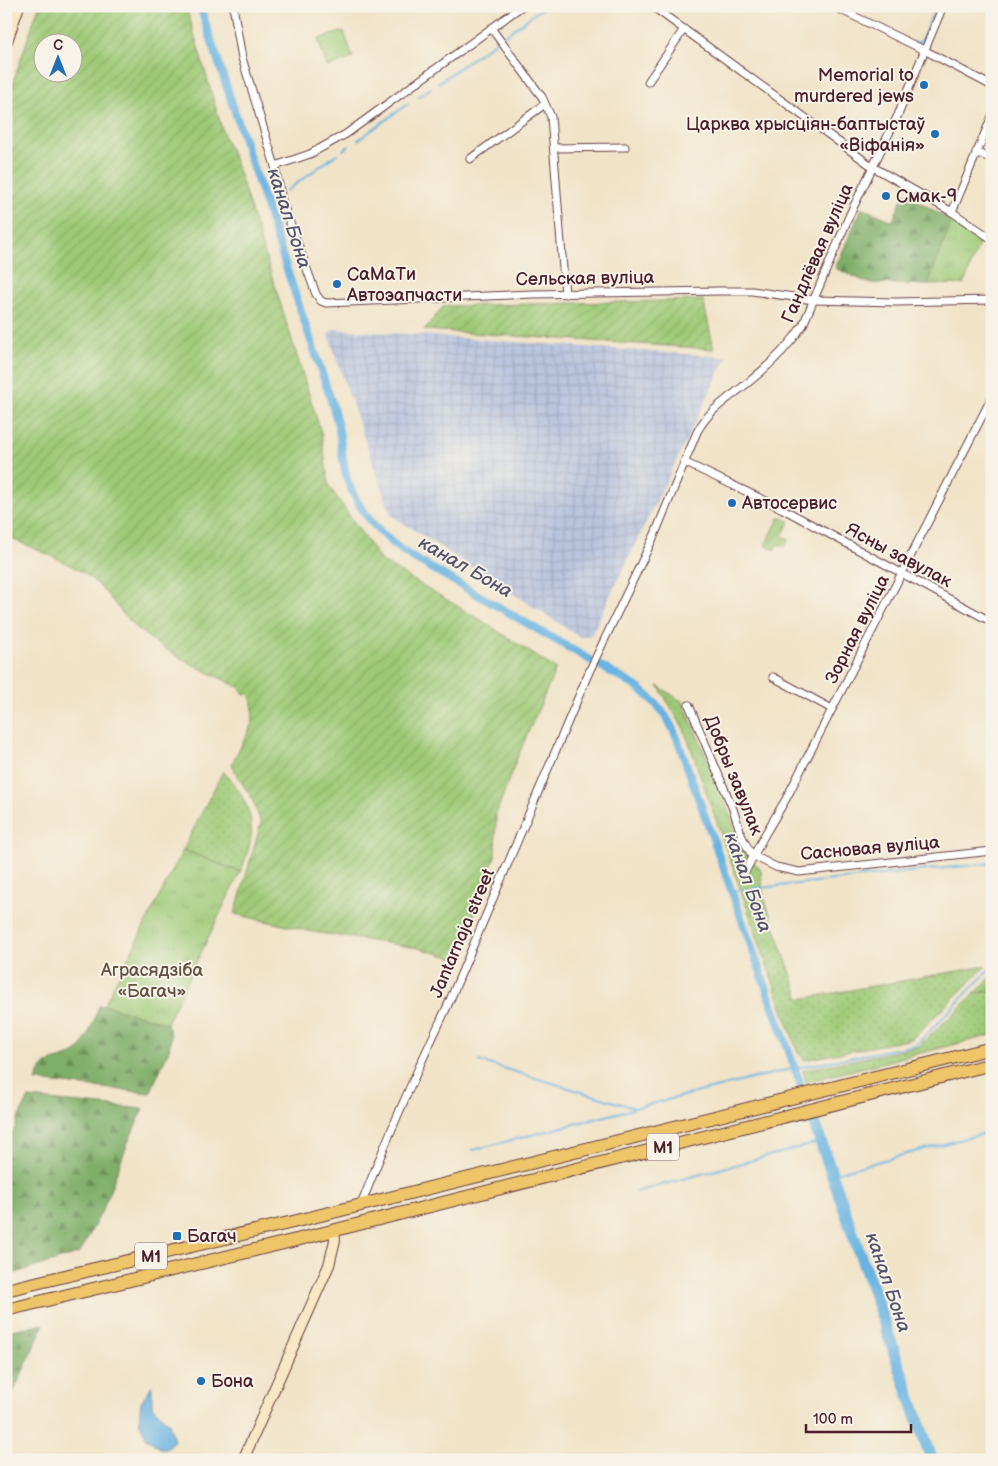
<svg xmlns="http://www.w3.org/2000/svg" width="998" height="1466" viewBox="0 0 998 1466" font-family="'Balsamiq Sans',sans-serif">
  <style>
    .industrial { fill: url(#industrial-grid) }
    .grass { fill: url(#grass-dots); stroke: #747451 }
    .forest { fill: url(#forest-firs); stroke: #64664a }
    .park { fill: url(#park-tufts); stroke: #747451 }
    .garden { fill: url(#garden-furrows); stroke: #747451; fill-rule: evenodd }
    .water { fill: #68b3e1; stroke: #596986 }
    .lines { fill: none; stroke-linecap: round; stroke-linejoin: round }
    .stream { stroke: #68b3e1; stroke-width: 2 }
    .canal { stroke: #68b3e1; stroke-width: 8 }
    .river { stroke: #68b3e1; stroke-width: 12 }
    .street-casing { stroke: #633c42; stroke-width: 9 }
    .secondary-casing { stroke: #633c42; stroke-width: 12 }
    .highway-casing { stroke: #633c42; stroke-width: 14 }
    .street { stroke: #fff; stroke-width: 7 }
    .secondary { stroke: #f8e8c3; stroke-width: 10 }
    .highway { stroke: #eec569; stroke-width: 12 }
    .poi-dot { fill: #1f6fb2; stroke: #f7f3e8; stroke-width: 2 }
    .labels { text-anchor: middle; stroke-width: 4; stroke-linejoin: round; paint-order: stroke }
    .shield { fill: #f7f3e8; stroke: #7e5f64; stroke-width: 1 }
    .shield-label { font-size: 16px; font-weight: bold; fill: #4a1f2b }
    .poi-label { font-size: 18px; fill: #4a1f2b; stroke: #f7f3e8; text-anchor: start }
    .street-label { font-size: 18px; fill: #4a1f2b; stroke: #f7f3e8 }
    .park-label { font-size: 18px; fill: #635242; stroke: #f7f3e8 }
    .water-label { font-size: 19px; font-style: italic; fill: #54536b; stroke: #f7f3e8 }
  </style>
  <defs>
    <pattern id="industrial-grid" width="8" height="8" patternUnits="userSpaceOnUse" patternTransform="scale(1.25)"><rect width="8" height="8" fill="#b9c5de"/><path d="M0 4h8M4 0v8" fill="none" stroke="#a1a9bf"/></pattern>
    <pattern id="grass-dots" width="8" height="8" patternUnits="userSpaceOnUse" patternTransform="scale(1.25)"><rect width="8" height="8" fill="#9eca77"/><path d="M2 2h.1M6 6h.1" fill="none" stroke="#8aad67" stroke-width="1.8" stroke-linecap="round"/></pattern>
    <pattern id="forest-firs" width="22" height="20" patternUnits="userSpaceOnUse" patternTransform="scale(1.25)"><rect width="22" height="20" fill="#7eae68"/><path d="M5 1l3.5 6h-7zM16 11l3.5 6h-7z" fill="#698d56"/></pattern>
    <pattern id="park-tufts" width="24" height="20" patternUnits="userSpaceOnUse" patternTransform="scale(1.25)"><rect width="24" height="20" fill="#9eca77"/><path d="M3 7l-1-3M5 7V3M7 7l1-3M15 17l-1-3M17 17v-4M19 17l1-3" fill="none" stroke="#8aad67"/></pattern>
    <pattern id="garden-furrows" width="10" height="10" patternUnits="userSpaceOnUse" patternTransform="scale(1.25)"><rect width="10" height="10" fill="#9eca77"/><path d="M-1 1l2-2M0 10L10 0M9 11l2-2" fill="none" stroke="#8aad67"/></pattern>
  </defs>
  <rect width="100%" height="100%" fill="#f7f3e8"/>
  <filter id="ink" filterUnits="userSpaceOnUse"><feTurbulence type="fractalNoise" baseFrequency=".02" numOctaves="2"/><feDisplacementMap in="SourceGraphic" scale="10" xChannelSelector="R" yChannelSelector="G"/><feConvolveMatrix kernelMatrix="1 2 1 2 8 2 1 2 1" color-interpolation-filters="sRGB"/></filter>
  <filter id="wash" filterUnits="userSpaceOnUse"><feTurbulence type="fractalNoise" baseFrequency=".0096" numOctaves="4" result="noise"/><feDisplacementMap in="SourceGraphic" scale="20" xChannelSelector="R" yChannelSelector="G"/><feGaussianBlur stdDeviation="1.12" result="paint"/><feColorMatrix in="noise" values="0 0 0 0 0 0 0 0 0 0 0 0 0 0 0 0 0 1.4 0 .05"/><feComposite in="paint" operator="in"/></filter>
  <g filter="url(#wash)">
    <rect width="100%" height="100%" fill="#f1e3c7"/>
    <!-- industrial -->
    <path class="industrial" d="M334,329L727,357L591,635L580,637L391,515L328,334Z"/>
    <!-- grass -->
    <g class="grass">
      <path d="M658,686L683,702L720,789L743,850L761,870L763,895L800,999L986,966L912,1039L804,1060L797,1050L684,729Z"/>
      <path d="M223,771C253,805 260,829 240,872L183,850Z"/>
      <path d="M992,990V1035L806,1082L803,1070L918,1047L974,994Z"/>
    </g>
    <!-- forest -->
    <g class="forest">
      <path d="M904,193L952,221L928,285L868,283L835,268L862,208L893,221Z"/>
      <path d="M104,1005L167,1023L171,1036L169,1050L150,1093L36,1081C45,1053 58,1065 77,1051C86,1044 95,1017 99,1006Z"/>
      <path d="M29,1098L143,1109L129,1140L103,1209L80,1253L6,1276V1141L15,1128L19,1116Z"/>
      <path d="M44,1324L6,1409V1331Z"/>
    </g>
    <!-- park -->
    <g class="park">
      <path d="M344,31L353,58L327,67L318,39Z"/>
      <path d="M952,221L980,241L964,284L928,285Z"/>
      <path d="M183,850L240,872L167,1023L104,1005Z"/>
    </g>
    <!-- garden -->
    <g class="garden">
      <path d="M39,6H186L224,136L236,163L321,432L329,486L381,561L481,620L556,669L517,758L496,814L495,856L458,959L418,948L313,932L235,914L261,823L251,796L237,776L232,764C243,738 261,723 249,694H244L240,688C205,670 168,655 138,629C118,612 105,586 82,572C58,557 31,548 6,536V103ZM42,42H72V72H42Z"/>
      <path d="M703,300L714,349L424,330L444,306Z"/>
      <path d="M780,517L790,521L782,536L789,539L785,547L778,544L774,550L765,545Z"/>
      <path d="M992,976V990L974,994Z"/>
    </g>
    <!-- water -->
    <path class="water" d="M152,1385V1406L169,1423L174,1440L169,1447L162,1449L147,1439L139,1421L141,1402Z"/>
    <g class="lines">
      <!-- stream -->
      <g class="stream">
        <path d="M504,36L545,6"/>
        <path d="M915,42H921L936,6"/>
        <path d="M438,83L495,42"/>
        <path d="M418,97L431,88"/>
        <path d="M358,140L408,104"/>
        <path d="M343,150L349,146"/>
        <path d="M286,191L337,154"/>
        <path d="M265,204L276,198"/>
        <path d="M732,891L992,863"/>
        <path d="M479,1061L635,1108L795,1068L916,1045L992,967"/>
        <path d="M473,1150L633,1109"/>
        <path d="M832,1174L992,1131"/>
        <path d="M635,1192L820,1142"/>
      </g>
      <!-- canal -->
      <path class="canal" d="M200,6C242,136 285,265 329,394C333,406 336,418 339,430C342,450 343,471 351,489C363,517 383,537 407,554L637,687C657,702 667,715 677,738L803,1091"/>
      <!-- river -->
      <path class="river" d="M812,1117L932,1460"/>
    </g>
  </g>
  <g filter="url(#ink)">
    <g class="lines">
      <defs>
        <g id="street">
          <path d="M233,6L242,58L275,166L282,201L316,294L321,301L326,303L533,294L720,291H752L814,300L895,302L992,300"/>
          <path d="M652,6L873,167L952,212L992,239"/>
          <path d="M833,6L924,50L992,86"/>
          <path d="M491,28L542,97L551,117L565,294"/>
          <path d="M648,82L684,29"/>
          <path d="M554,148L625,147"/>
          <path d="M976,152L992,159"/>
          <path d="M470,159L545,104"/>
          <path d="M275,166L310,154L346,134L522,6"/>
          <path d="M952,212L992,116"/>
          <path d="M684,462L781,508L992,622"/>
          <path d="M773,677L832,709"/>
          <path d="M689,705L733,809L742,837L750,852L754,856L776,867L799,872L992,851"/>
          <path d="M745,872L764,836L786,799L992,397"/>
          <path d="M361,1205C387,1138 416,1072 447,1007L589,672L655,534L697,432C709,409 731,397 750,381C770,365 789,346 803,325L850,214L898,115L943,6"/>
        </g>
        <g id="secondary">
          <path d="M6,44L19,6"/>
          <path d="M243,1460L329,1265L335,1240L334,1230"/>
        </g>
        <g id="highway">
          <path d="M6,1290L297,1221L992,1048"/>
          <path d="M6,1310L296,1240L992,1064"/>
        </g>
      </defs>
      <!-- street casing -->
      <use href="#street" class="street-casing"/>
      <!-- secondary casing -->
      <use href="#secondary" class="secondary-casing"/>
      <!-- highway casing -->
      <use href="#highway" class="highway-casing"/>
      <!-- street -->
      <use href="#street" class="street"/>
      <!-- secondary -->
      <use href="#secondary" class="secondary"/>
      <!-- highway -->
      <use href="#highway" class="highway"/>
    </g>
  </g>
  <!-- markers -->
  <g class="poi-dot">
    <circle cx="924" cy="85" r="5"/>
    <circle cx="935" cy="134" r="5"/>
    <circle cx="886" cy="196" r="5"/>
    <circle cx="337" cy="284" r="5"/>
    <circle cx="732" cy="503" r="5"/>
    <rect x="172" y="1231" width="10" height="10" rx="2.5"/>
    <circle cx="201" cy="1381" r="5"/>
  </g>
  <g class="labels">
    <!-- shield labels -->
    <g class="shield">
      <rect x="647" y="1133.5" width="32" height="27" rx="4"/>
      <rect x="135" y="1242.5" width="32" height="27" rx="4"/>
    </g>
    <g class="shield-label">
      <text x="663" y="1153">М1</text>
      <text x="151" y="1262">М1</text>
    </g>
    <!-- poi labels -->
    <g class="poi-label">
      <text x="914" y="81" text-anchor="end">Memorial to<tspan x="914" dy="21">murdered jews</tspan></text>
      <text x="925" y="130" text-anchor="end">Царква хрысціян-баптыстаў<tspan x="925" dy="21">«Віфанія»</tspan></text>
      <text x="896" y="202">Смак-9</text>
      <text x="347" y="280">СаМаТи<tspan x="347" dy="21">Автоэапчасти</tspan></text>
      <text x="742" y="509">Автосервис</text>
      <text x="187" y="1242">Багач</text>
      <text x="211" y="1387">Бона</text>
    </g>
    <!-- street labels -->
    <g class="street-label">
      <text transform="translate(817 253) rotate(-66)" y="6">Гандлёвая вуліца</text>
      <text transform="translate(585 278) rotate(-1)" y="6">Сельская вуліца</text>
      <text transform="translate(899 555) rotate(28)" y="6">Ясны завулак</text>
      <text transform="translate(857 629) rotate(-63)" y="6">Зорная вуліца</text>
      <text transform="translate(734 775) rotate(68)" y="6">Добры завулак</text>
      <text transform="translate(870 848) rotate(-5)" y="6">Сасновая вуліца</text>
      <text transform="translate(462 933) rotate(-67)" y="6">Jantarnaja street</text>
    </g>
    <!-- park labels -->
    <g class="park-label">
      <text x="152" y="976">Аграсядзіба<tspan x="152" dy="21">«Багач»</tspan></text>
    </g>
    <!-- water labels -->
    <g class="water-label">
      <text transform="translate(290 218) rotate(72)" y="7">канал Бона</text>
      <text transform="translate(466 566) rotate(30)" y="7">канал Бона</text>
      <text transform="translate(749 882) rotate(70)" y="7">канал Бона</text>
      <text transform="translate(889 1282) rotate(71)" y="7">канал Бона</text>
    </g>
  </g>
  <!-- margin -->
  <rect width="998" height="1466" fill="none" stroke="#f7f3e8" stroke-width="25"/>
  <!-- north arrow -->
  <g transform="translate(58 58)"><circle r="24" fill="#f7f3e8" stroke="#b29e9c"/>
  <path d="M0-4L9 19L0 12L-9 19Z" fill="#1f6fb2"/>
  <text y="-8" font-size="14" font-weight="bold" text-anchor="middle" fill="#4a1f2b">С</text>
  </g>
  <!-- scale -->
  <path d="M806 1424v8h105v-8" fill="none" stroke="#4a1f2b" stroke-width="2.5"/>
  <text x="813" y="1424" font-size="15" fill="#4a1f2b" stroke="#f7f3e8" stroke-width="4" paint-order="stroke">100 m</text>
</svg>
